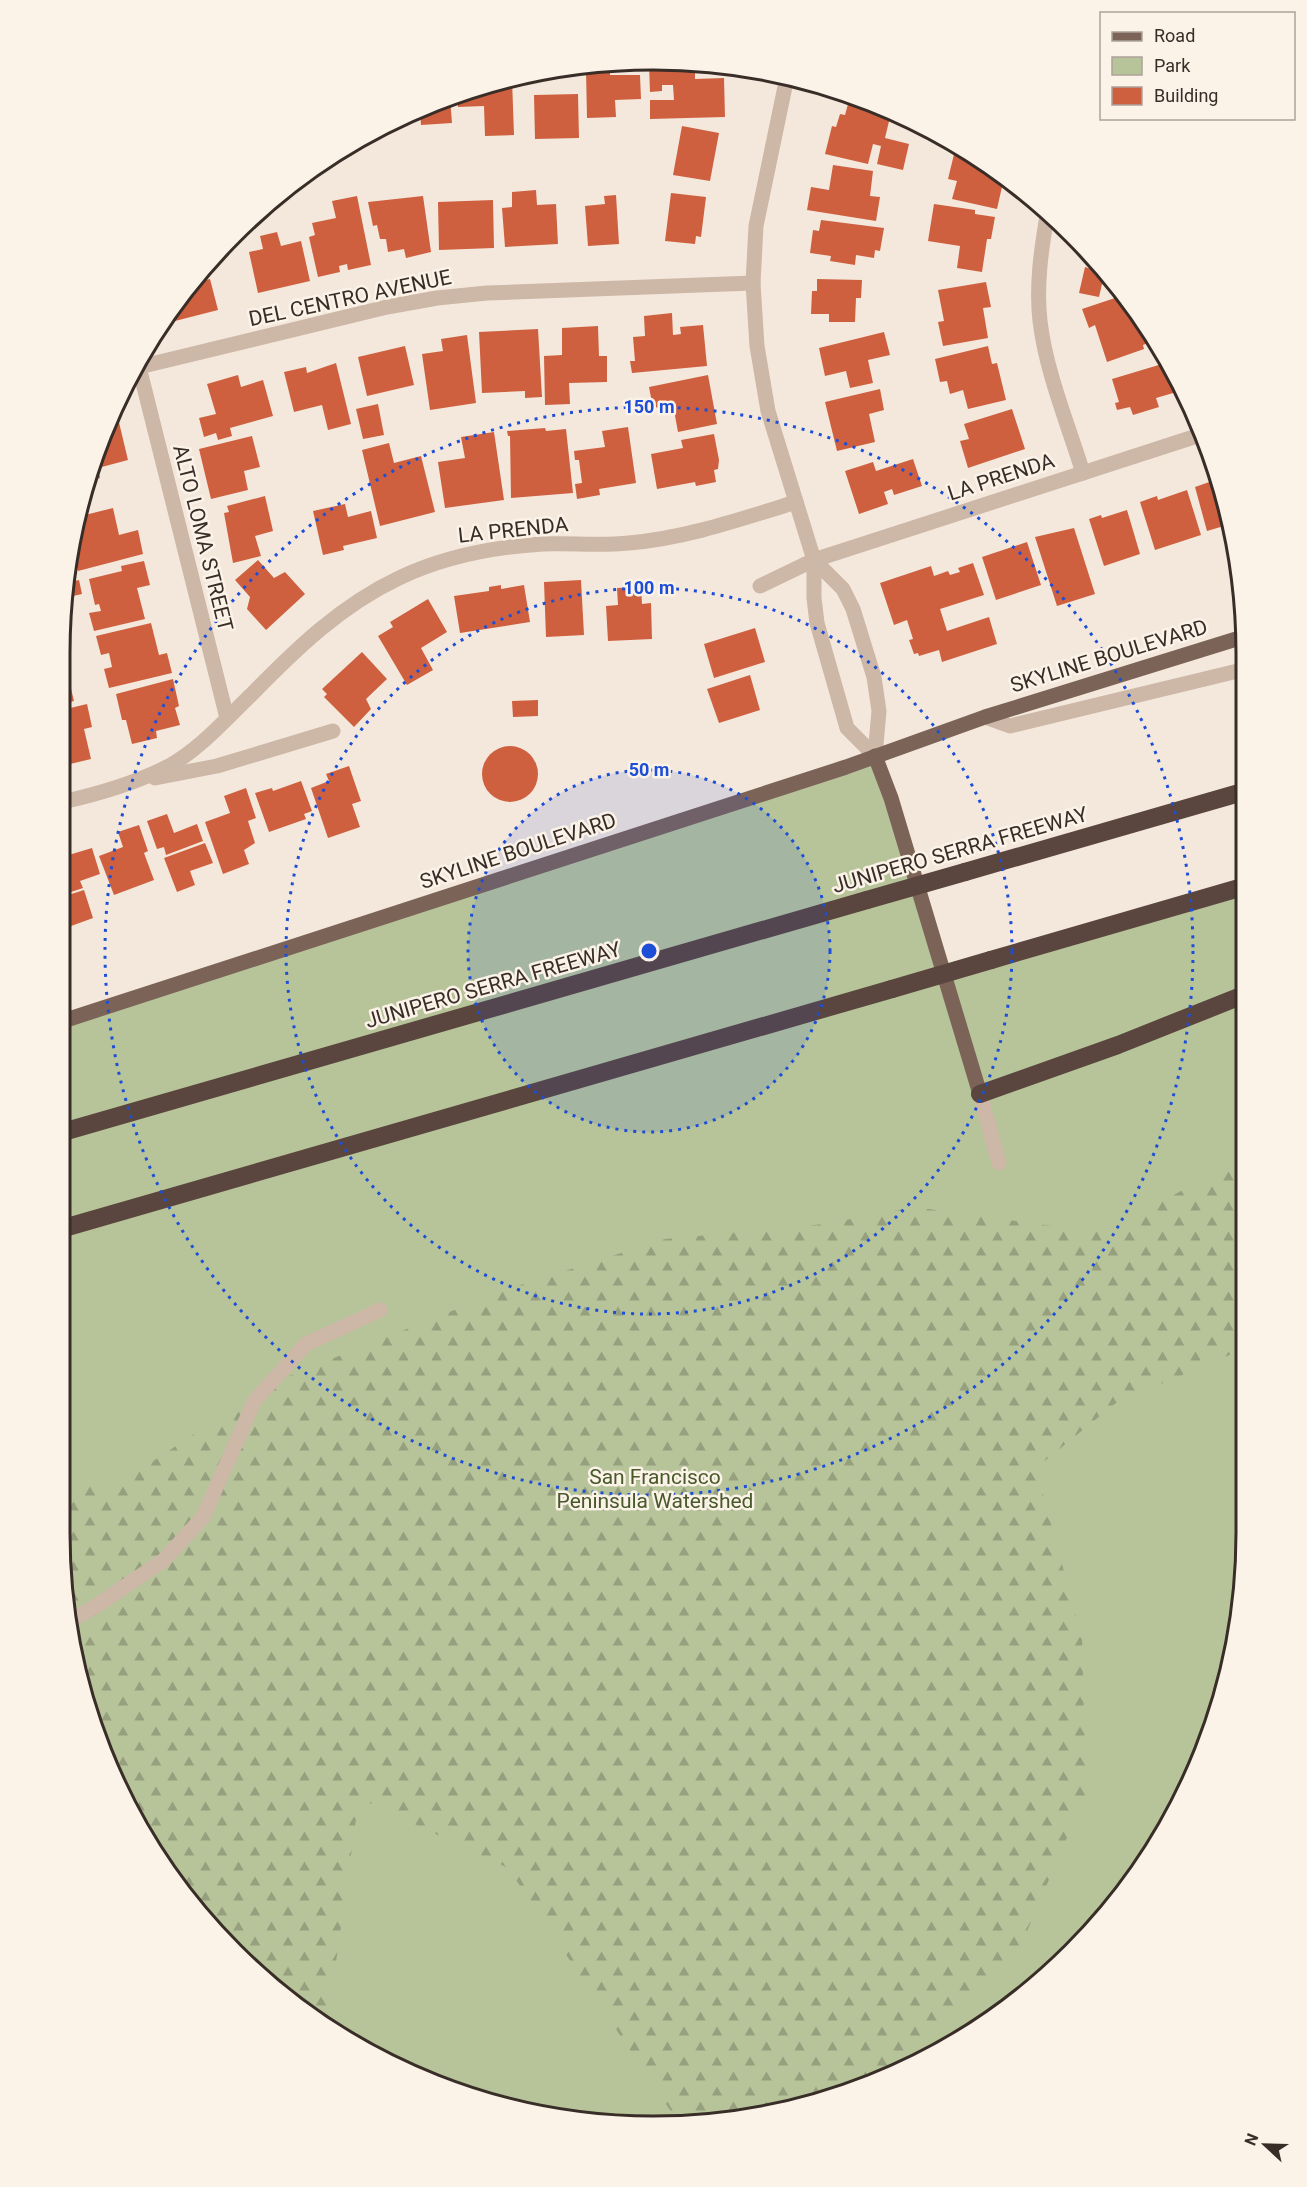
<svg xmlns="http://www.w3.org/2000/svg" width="1307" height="2187" viewBox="0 0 1307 2187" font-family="Roboto,sans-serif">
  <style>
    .green { fill: #b7c49a }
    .forest { fill: url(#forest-firs) }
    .building { fill: #ce603f }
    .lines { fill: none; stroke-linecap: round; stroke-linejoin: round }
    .minor { stroke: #cdb7a7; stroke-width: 15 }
    .major { stroke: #7c6358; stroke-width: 15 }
    .highway { stroke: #5a463e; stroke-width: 18 }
    .highway-bridge { stroke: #5a463e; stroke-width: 18 }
    .ring { fill: none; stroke: #1d4ed8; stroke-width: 3; stroke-dasharray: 3 6 }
    .labels { text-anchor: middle; stroke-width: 5; stroke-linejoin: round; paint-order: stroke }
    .street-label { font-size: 21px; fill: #392d28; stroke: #fbf2e8 }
    .park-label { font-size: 21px; fill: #48592a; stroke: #fbf2e8 }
    .rim { fill: none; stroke: #392d28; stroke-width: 3 }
    .centre { fill: #1d4ed8; stroke: #fbf2e8; stroke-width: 3 }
    .ring-label { font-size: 18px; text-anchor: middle; font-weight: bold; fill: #1d4ed8; stroke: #fbf2e8; stroke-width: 5; stroke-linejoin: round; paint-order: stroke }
  </style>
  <defs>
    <pattern id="forest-firs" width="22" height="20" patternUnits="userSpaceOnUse" patternTransform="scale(1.5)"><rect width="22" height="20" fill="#b7c49a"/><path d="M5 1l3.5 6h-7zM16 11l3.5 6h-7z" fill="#96a07e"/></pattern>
  </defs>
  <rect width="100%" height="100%" fill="#f4e8dc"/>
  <!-- green -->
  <path class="green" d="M880,751L944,974L1246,886V1573L1215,1725L1147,1864L1073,1953L1015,2005L916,2066L844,2096L731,2122L653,2127L538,2116L463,2096L391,2066L292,2005L182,1895L121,1796L91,1724L65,1611L63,1021Z"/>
  <!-- forest -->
  <path class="forest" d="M1246,1156V1348L1116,1403L1036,1468L1082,1638L1086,1793L1010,1971L884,2079L844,2096L731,2122L680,2125L508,1868L359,1798L327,2026L292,2005L182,1895L121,1796L91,1724L65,1611V1484L120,1483L271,1383L502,1291L665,1239L824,1224L914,1207L1103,1233Z"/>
  <!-- building -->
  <g class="building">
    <path d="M683,63L695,64V79L724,78L725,117L650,119V100H674L673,85H662V91L650,92L649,64Z"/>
    <path d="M610,69V75H640L641,99L615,100L616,117L587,118L586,70Z"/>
    <path d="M512,79L514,135L485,136L484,106L458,107L457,96Z"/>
    <path d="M578,94L579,138L535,139L534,95Z"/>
    <path d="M450,98L452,123L421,125L420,109Z"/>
    <path d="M848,104L890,117L885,138L909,144L903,170L877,164L881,146L873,144L868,164L825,154L832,126L836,127L840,114L845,115Z"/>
    <path d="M682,126L719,133L710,181L673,175Z"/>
    <path d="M956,146L984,160L1004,178L997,209L952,199L957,181L948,179Z"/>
    <path d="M833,165L873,171L870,196L880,197L876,221L807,210L811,187L829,190Z"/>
    <path d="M536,190L537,205L556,204L558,244L505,247L502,208L512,207V192Z"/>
    <path d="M671,193L706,197L701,237L696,236L695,244L665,241Z"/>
    <path d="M616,195L619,244L588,246L585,206L605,204L604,196Z"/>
    <path d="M357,196L371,265L348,270L347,264L339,266L340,272L318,277L309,237L315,235L312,223L336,218L332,201Z"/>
    <path d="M423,196L431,252L406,258L404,249L388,252L386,239H380L377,225L373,226L368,202Z"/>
    <path d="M493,200L494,248L439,250L438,202Z"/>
    <path d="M934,204L975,210V214L995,217L991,239H987L982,272L957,268L960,246L928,241Z"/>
    <path d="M821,220L884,228L880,251L875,250L874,258L856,255L855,265L830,261L831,256L810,253L813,230L819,231Z"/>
    <path d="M277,232L281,246L301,241L310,281L258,293L249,252L263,249L260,236Z"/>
    <path d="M1094,257L1118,288L1102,284L1099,297L1079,293L1085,267L1091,269Z"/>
    <path d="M210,279L218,310L175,321L172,310L193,283Z"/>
    <path d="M817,279L862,280L861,298H856L855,322H829V314H811L812,291H817Z"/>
    <path d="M986,282L991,307L983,308L988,338L943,346L938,322L944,321L938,290Z"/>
    <path d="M1118,297L1122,307L1130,305L1156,340L1143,345L1144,349L1107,362L1095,325L1089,328L1082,309Z"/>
    <path d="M672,313L673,335L681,334L680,327L703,325L707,366L632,373L630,361H635L633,337L645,336L644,316Z"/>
    <path d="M598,326L599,356H607V382L569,383L570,404L545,405L544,356L562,355V328Z"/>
    <path d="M538,329L542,397L525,398V391L482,393L479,332Z"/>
    <path d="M884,332L890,355L868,360L873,383L850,388L846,371L825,376L819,348Z"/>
    <path d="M467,335L476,403L430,410L422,354L443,351L441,339Z"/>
    <path d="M405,346L414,385L367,396L358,357Z"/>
    <path d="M988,346L992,364L997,363L1006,400L968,409L963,390L950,394L947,381L940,382L935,359Z"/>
    <path d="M1168,358L1180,391L1156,398L1159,407L1133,415L1130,407L1117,410L1115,403L1119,402L1112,379L1162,364L1161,360Z"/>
    <path d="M336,363L351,424L328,430L322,405L294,412L284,372L306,367L307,373Z"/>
    <path d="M238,375L241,387L263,380L273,416L230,428L232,436L218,440L216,433L204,437L199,418L216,414L207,384Z"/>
    <path d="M708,375L717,424L678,432L673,405L653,408L649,387Z"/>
    <path d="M880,389L884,410L869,414L875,442L837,451L825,402Z"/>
    <path d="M378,404L384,435L363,439L356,409Z"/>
    <path d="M1012,409L1025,449L968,468L960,441L969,439L964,424Z"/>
    <path d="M117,414L128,460L98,468L100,478L88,481L92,462Z"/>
    <path d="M628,427L636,483L599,489L600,495L577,499L575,484L582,483L579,460H575L574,451L605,447L602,431Z"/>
    <path d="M545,428L546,431L566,429L573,493L511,498L510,436H508L507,431Z"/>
    <path d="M494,432L504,500L445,508L438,462L465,458L461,437Z"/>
    <path d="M714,434L719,460L718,469L714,470L716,482L696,486L695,482L657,489L651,454L683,448L681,440Z"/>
    <path d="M252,436L260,467L244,471L248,490L211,499L199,449Z"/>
    <path d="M389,443L394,463L421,456L435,512L380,526L362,450Z"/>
    <path d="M913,459L922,486L894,495L892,489L884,492L888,504L859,514L845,471L873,462L876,471Z"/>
    <path d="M1218,479L1227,500L1231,528L1224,530V526L1207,531L1195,487Z"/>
    <path d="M1187,490L1201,535L1155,550L1140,502L1157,496L1158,500Z"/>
    <path d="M265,496L273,531L255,536L261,556L233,563L224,513L229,512L227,506Z"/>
    <path d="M345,504L348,517L371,511L377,538L343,546L344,550L323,555L313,511Z"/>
    <path d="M113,508L119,535L138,530L143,554L78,571L74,553L81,516Z"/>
    <path d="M1127,510L1140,554L1104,566L1089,519L1101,515L1102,518Z"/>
    <path d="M1074,528L1095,594L1057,606L1035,537Z"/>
    <path d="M1027,542L1041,585L996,600L982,557Z"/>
    <path d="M258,560L274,578L285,572L305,594L266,630L247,609L250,597L235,580Z"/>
    <path d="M144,561L150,585L137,588L145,619L94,631L89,613L101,611L99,604L95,605L89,579L122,571L121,566Z"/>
    <path d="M973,563L984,595L940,609L947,631L989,617L997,644L942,662L939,650L919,656L918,653L914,654L909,640L913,639L907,620L894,625L880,583L931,566L934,576L948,571L950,575L960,572L958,568Z"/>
    <path d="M79,580L82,594L73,596L70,582Z"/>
    <path d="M581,580L584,635L546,637L544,582Z"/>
    <path d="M501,585V589L524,585L530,622L460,633L454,596L489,591V587Z"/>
    <path d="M641,587L642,604L651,603L652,639L608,641L606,606L618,605L617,588Z"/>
    <path d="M428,599L447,632L421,648L433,670L407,685L378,636L393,627L390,622Z"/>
    <path d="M151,623L159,655L167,653L172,673L109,688L104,669L112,667L109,653L101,655L96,636Z"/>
    <path d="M755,628L765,662L714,678L704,644Z"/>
    <path d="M362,652L387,679L366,699L371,709L354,727L324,697L327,694L322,689Z"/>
    <path d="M67,672L74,701L62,704V673Z"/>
    <path d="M750,675L760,710L719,723L707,689Z"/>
    <path d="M173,679L179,706L175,708L180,725L156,731L157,738L132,744L126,720H122L116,694Z"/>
    <path d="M538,700V716L513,717L512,701Z"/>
    <path d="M87,704L92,727L84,729L91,759L62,766V710Z"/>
    <circle cx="510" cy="774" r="28"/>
    <path d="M349,766L361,801L352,804L360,827L328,838L311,788L329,781L326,774Z"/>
    <path d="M301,781L312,811L304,814L306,819L269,832L255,793L272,788L273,791Z"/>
    <path d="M246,788L256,818L248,821L255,843L244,850L249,864L223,874L205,822L230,813L224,796Z"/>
    <path d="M167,814L174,833L197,824L203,841L166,855L164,847L157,849L147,821Z"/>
    <path d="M139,825L148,851L144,853L154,880L114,895L99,856L123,847L118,832Z"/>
    <path d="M205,843L213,863L190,871L195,885L177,892L164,858Z"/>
    <path d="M92,848L100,874L80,881L83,888L62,895V857Z"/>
    <path d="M84,890L93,918L63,929L62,897Z"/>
  </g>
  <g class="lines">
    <!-- minor -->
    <g class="minor">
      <path d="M787,77L756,226L753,283L757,346L768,411L814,560V598L817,623L847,728L875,756"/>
      <path d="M1047,216C1041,251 1036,286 1040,321C1046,372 1068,424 1083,473"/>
      <path d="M139,367L387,307L437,298L487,293L753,283"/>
      <path d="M139,367L227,718"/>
      <path d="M814,560L843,589L853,609L874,677L879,711L875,756"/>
      <path d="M760,586L814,560L1200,435"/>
      <path d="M985,717L1010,726L1246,669"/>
      <path d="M155,778L217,766L333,731"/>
      <path d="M62,802C98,794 136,783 169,766C200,749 226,719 251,695C296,649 340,606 399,578C445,556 493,547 543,544C572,543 601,546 629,543C687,538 741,519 796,502"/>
      <path d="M980,1094L999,1163"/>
      <path d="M68,1622L96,1606L164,1560L203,1517L255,1400L306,1344L380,1310"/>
    </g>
    <!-- major -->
    <g class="major">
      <path d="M875,756L891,798L980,1094"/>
      <path d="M63,1021L846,767L985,717L1246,636"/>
    </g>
    <!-- highway -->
    <g class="highway">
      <path d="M965,872L1246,791"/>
      <path d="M991,960L1246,886"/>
      <path d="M980,1094L1118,1045L1246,994"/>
      <path d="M63,1132L867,900"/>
      <path d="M64,1228L892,989"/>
    </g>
    <!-- highway-bridge -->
    <g class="highway-bridge">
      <path d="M867,900L965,872"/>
      <path d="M892,989L991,960"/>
    </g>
  </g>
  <!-- distance rings -->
  <circle cx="649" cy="951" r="181" fill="#1d4ed8" fill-opacity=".12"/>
  <g class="ring">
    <circle cx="649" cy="951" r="181"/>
    <circle cx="649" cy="951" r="363"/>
    <circle cx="649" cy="951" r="544"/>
  </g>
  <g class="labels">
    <!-- street labels -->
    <g class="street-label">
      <text transform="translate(350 298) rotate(-12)" y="7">DEL CENTRO AVENUE</text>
      <text transform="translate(1001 477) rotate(-18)" y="7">LA PRENDA</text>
      <text transform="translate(513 530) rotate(-6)" y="7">LA PRENDA</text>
      <text transform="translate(203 538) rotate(76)" y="7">ALTO LOMA STREET</text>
      <text transform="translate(1109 656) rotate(-17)" y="7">SKYLINE BOULEVARD</text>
      <text transform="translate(960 850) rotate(-16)" y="7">JUNIPERO SERRA FREEWAY</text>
      <text transform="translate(518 851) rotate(-18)" y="7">SKYLINE BOULEVARD</text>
      <text transform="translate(493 985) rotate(-16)" y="7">JUNIPERO SERRA FREEWAY</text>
    </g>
    <!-- park labels -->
    <g class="park-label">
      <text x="655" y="1484">San Francisco<tspan x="655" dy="24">Peninsula Watershed</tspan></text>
    </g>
  </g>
  <!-- crop -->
  <path d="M0 0H1307V2187H0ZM653 70H653A583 583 0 0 1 1236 653V1533A583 583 0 0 1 653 2116H653A583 583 0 0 1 70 1533V653A583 583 0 0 1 653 70Z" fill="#fbf2e8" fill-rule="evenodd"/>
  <path class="rim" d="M653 70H653A583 583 0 0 1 1236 653V1533A583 583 0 0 1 653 2116H653A583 583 0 0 1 70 1533V653A583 583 0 0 1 653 70Z"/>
  <circle cx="649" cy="951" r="9" class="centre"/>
  <g class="ring-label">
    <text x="649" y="413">150 m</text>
    <text x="649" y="594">100 m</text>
    <text x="649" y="776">50 m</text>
  </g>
  <!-- legend -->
  <rect x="1100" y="12" width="195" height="108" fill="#fbf2e8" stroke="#ada39b" stroke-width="1.5"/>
  <rect x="1112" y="32" width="30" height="9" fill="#7c6358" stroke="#ada39b" stroke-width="1.5"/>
  <text x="1154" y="42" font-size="18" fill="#392d28">Road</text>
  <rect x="1112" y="57" width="30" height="18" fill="#b7c49a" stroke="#ada39b" stroke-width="1.5"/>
  <text x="1154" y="72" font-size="18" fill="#392d28">Park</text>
  <rect x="1112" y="87" width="30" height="18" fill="#ce603f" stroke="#ada39b" stroke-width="1.5"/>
  <text x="1154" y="102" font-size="18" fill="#392d28">Building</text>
  <!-- north arrow -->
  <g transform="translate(1265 2145) rotate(292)" stroke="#fbf2e8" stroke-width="4.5" paint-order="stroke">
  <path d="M0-4.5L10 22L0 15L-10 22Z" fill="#392d28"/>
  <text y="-9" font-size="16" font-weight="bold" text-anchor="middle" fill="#392d28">N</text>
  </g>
</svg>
